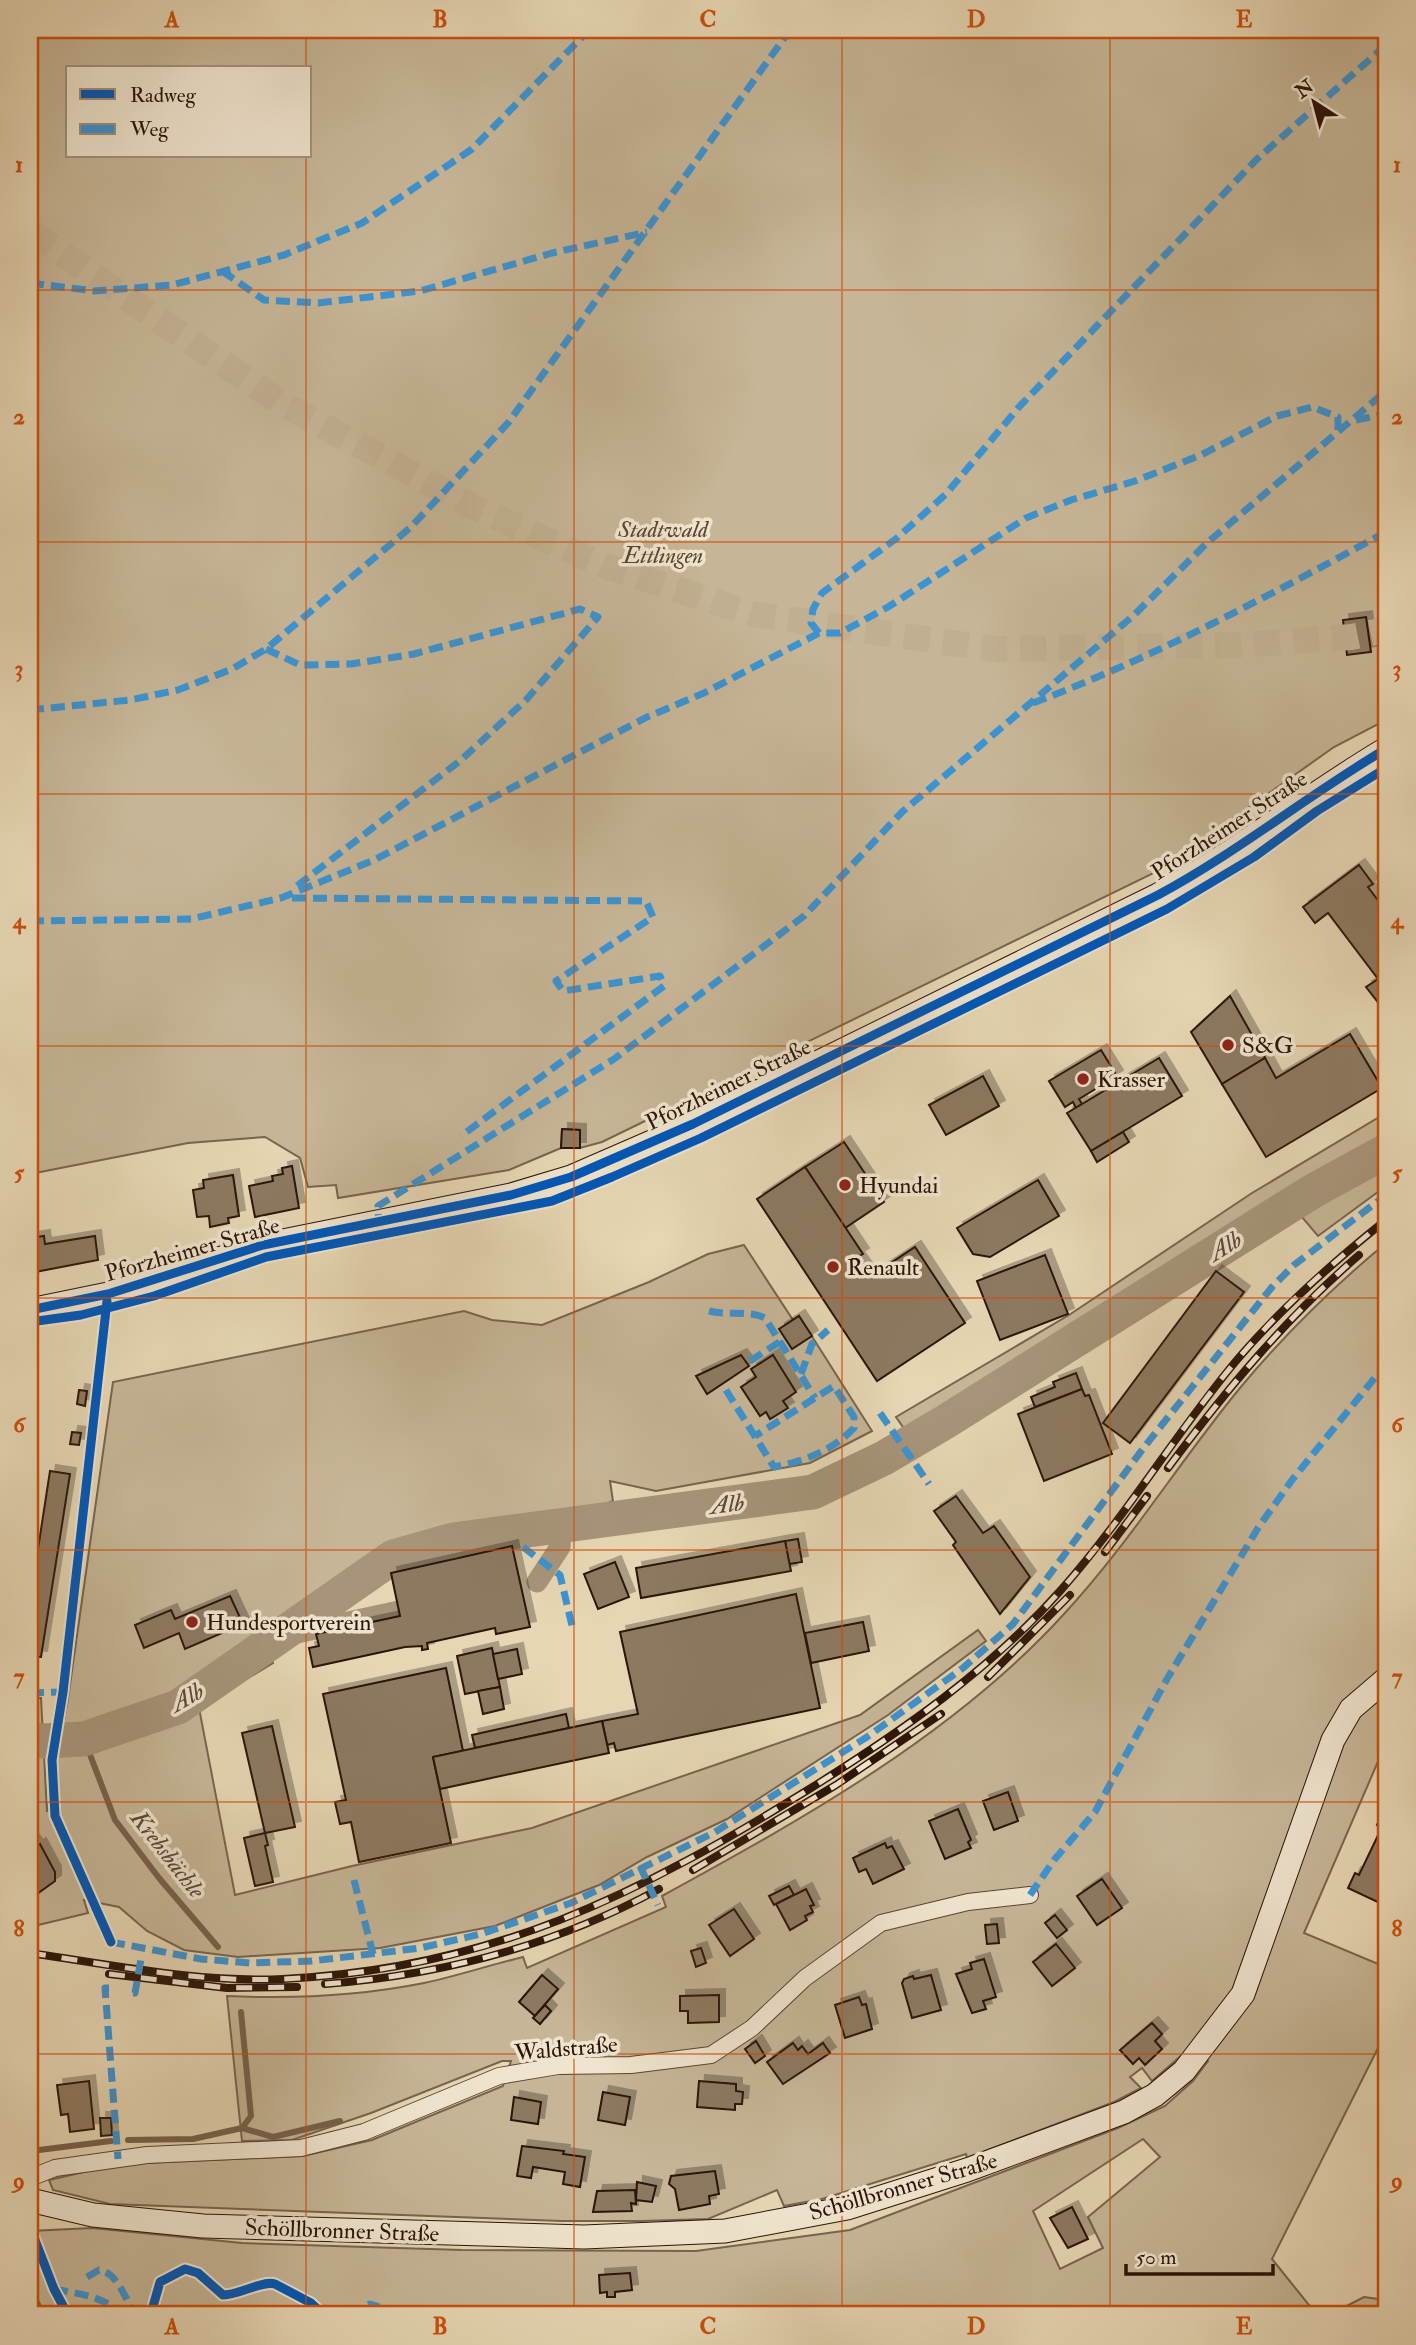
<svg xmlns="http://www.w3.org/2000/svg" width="1416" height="2345" viewBox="0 0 1416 2345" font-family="'IM FELL Double Pica',serif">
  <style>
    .green { fill: #c6b596; stroke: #79644e; stroke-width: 2; fill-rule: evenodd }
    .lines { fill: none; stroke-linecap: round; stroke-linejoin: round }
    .stream { stroke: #76614b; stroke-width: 6 }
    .canal { stroke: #a79479; stroke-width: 21 }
    .river { stroke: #a79479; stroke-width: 35 }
    .building { fill: #8d7960; stroke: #2c1407; stroke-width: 2; filter: url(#shadow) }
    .primary-tunnel { stroke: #c1af91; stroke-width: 26; stroke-dasharray: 26 13; stroke-linecap: butt }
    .minor-casing { stroke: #5a4432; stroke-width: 18 }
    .secondary-casing { stroke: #2c1407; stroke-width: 25 }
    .minor { stroke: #efe4ce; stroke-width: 16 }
    .secondary { stroke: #efe4ce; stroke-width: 23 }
    .rail-casing { stroke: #2c1407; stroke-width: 8 }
    .rail { stroke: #efe4ce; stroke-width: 5; stroke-dasharray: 16; stroke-linecap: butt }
    .quiet { stroke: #3c93d1; stroke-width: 7; stroke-dasharray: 14 7; stroke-linecap: butt }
    .cycleway-casing { stroke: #efe4ce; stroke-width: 13 }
    .cycleway { stroke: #0057b8; stroke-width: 9 }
    .grid { fill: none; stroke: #cc4f0b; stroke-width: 2; stroke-opacity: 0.55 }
    .poi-dot { fill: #8f2418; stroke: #efe4ce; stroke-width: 2.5 }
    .labels { text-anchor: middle; stroke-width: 7; stroke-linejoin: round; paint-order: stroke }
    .park-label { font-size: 23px; font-style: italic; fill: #5a4432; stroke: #efe4ce }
    .street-label { font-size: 23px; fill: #2c1407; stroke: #efe4ce }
    .poi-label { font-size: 23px; fill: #2c1407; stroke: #efe4ce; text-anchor: start }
    .water-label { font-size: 24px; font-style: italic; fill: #5d4735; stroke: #efe4ce }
    .neatline { fill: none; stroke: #cc4f0b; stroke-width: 2.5 }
    .grid-label { font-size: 23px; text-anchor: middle; font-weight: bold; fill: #cc4f0b }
  </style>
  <defs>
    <filter id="shadow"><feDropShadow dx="6" dy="-6" stdDeviation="0" flood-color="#0004"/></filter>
  </defs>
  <rect width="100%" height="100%" fill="#e6d6b3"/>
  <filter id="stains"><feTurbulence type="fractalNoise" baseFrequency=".00286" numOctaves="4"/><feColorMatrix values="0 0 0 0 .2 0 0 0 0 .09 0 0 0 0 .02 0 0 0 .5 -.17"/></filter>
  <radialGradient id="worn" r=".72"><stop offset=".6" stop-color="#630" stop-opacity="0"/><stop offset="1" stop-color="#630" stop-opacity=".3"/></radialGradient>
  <!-- green -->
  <g class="green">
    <path d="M30,30H1386V720L1334,747L1162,869L602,1142L580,1148V1130L562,1129L561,1148L509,1170L338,1198L336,1185L308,1187L300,1158L265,1137L188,1143L30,1174ZM68,68H310V156H68Z"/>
    <path d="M1386,1113V1186L1318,1236L1302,1217L921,1453L896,1417L1069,1315L1252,1193Z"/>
    <path d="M1386,1243V1743L1304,1933L1378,1964L1386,1948V2050L1378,2048L1272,2259L1317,2315H30V2231L92,2228L242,2243L462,2250L696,2251L850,2230L1118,2128L1165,2106L1193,2081L1208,2061L1191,2047L1152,2081L1142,2068L1130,2077L1141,2088L1114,2102L967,2158L966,2154L822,2199L784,2206L777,2190L708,2219L641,2221H561L110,2204L53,2190L49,2180L119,2164L303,2156L372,2140L503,2086L511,2061H502L371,2113L292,2140L242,2141L227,1996C292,1999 359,1996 424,1983C457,1976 490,1965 523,1957L527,1968L666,1907L662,1896C803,1819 955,1734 1064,1614C1129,1544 1179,1462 1240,1388C1284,1335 1333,1287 1386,1243ZM1143,2139L1160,2157L1088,2217L1103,2248L1060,2269L1033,2211Z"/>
    <path d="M744,1245L793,1320L799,1316L872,1431L810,1463L656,1491L610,1481L613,1501L576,1516L468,1530L387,1548L266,1634L273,1663L199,1708L235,1895L352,1866L532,1828L860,1715L978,1630L986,1641L888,1715L727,1819L647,1857L599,1885L495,1926L380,1948L238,1957L184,1950L147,1931L119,1907L84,1900L88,1913L30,1927V1698H41L47,1812L68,1699L113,1382L464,1311L492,1320L542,1325L649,1282L708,1254Z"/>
    <path d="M1364,2297L1386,2300V2315H1329Z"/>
  </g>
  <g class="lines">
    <!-- stream -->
    <g class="stream">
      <path d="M84,1739L115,1820L159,1878L218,1947"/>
      <path d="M242,2128L273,2137L340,2121"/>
      <path d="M128,2140L193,2139L242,2128L251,2116L241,2012"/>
      <path d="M31,2151L111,2141"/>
      <path d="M30,2288L43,2315"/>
    </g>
    <!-- canal -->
    <g class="canal">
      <path d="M537,1582L560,1547L561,1527"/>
      <path d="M289,1629L297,1633L399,1611"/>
    </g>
    <!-- river -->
    <path class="river" d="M30,1739L42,1741L84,1739L178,1707L393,1557L453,1540L813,1492L884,1458L945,1422L1313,1191L1386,1151"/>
  </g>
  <!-- building -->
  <g class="building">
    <path d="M1366,617L1371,652L1347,655L1343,620Z"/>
    <path d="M1359,865L1373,884L1368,887L1386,911V994L1377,1001L1366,987L1378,979L1328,913L1315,923L1303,907Z"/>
    <path d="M1230,996L1265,1058L1222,1084L1191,1032Z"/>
    <path d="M1350,1034L1382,1088L1266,1157L1222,1084L1265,1058L1276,1078Z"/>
    <path d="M1101,1050L1117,1076L1079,1099L1082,1104L1076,1108L1073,1102L1065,1107L1049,1081Z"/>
    <path d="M1159,1058L1182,1096L1091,1151L1067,1113Z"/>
    <path d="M983,1076L999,1106L946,1135L929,1105Z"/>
    <path d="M562,1129L580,1130V1148H561Z"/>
    <path d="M1123,1132L1129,1142L1097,1162L1091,1151Z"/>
    <path d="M844,1142L884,1202L845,1228L805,1167Z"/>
    <path d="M292,1166L299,1208L255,1217L249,1186L273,1181L272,1176L283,1174L282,1168Z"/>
    <path d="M805,1167L863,1254L858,1257L871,1276L915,1247L965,1323L877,1381L757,1199Z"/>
    <path d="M233,1175L239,1216L228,1218L229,1223L210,1227L209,1216L197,1217L193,1190L204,1188L203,1180Z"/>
    <path d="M1038,1180L1059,1216L990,1257L973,1254L957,1228Z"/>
    <path d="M44,1236L45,1244L95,1236L98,1260L30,1273V1238Z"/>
    <path d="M1045,1255L1068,1314L1000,1340L977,1281Z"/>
    <path d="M1216,1271L1244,1292L1130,1443L1103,1423Z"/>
    <path d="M799,1316L812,1336L792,1349L779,1329Z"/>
    <path d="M741,1355L749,1366L707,1394L696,1376Z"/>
    <path d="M773,1355L796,1392L783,1401L788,1408L770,1419L766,1412L760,1416L741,1387L756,1377L751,1369Z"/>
    <path d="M1076,1373L1082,1389L1035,1407L1031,1397L1055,1387L1053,1382Z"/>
    <path d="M1082,1389L1085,1396L1089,1395L1112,1454L1044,1481L1018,1414Z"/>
    <path d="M79,1390L87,1391L85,1406L77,1404Z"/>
    <path d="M72,1432L81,1433L79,1445L70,1444Z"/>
    <path d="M50,1471L70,1474L41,1657L30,1656V1601Z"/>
    <path d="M956,1496L983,1533L994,1526L1030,1577L1000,1614L953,1545L956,1542L934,1511Z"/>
    <path d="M798,1539L802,1562L789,1564L785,1541Z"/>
    <path d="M785,1541L791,1571L641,1598L636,1568Z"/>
    <path d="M512,1546L530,1627L496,1634L495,1628L427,1643L428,1649L422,1650V1646L405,1647L313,1667L309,1648L319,1646L316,1634L400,1616L391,1573Z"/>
    <path d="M615,1562L629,1597L598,1609L584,1574Z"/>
    <path d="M796,1594L820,1708L616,1751L614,1743L607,1745L602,1721L638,1714L620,1632Z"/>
    <path d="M230,1596L243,1624L185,1649L179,1633L144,1648L135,1625L171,1610L175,1619Z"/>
    <path d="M863,1622L869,1651L811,1663L805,1633Z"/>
    <path d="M492,1648L500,1687L465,1694L457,1656Z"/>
    <path d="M517,1649L522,1674L498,1679L493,1654Z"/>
    <path d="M446,1668L463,1751L433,1757L451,1843L359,1862L351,1822L340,1824L335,1802L346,1800L323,1694Z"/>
    <path d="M500,1687L504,1709L483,1714L478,1691Z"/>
    <path d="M566,1714L569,1728L475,1748L472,1735Z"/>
    <path d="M602,1721L609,1753L440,1789L433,1757Z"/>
    <path d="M272,1726L295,1827L265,1833L242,1733Z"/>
    <path d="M1008,1792L1018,1821L994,1830L983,1801Z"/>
    <path d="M958,1809L971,1840L968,1842L971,1848L945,1859L929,1821Z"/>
    <path d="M1384,1809L1386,1810V1906L1348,1888L1355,1873L1359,1875L1382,1827L1377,1825Z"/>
    <path d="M265,1833L268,1845L265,1846L273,1882L255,1886L244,1838Z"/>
    <path d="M30,1836L37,1846L40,1844L55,1872V1881L30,1899Z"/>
    <path d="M885,1843L887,1848L892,1846L904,1869L873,1884L866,1869L859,1872L853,1858Z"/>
    <path d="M1102,1879L1122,1908L1097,1925L1077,1896Z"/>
    <path d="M789,1886L794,1895L774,1905L769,1896Z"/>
    <path d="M806,1889L814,1905L810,1906L813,1912L805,1916L807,1920L790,1930L776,1904Z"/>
    <path d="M734,1909L754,1939L730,1956L709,1925Z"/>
    <path d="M1055,1915L1067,1930L1057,1938L1045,1923Z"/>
    <path d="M997,1924L999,1943L987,1944L985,1925Z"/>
    <path d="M1056,1944L1075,1968L1052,1986L1033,1962Z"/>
    <path d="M701,1948L706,1963L696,1967L691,1951Z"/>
    <path d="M984,1959L996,1997L983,2001L986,2009L972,2013L956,1974L972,1969L970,1963Z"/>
    <path d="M542,1975L558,1989L535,2016L519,2002Z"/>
    <path d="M931,1975L941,2010L912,2018L902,1983L904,1979L913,1976L914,1979Z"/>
    <path d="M719,1995V2022L688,2023V2011H680V1996Z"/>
    <path d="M859,1997L862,2005L866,2004L872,2029L845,2038L835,2005Z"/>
    <path d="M545,2005L551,2011L540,2024L533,2018Z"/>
    <path d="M1152,2023L1162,2034L1155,2041L1162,2049L1145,2065L1139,2058L1133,2064L1120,2050Z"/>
    <path d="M756,2041L765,2056L755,2063L745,2049Z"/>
    <path d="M793,2043L798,2050L802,2046L808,2054L823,2043L830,2053L783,2084L767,2062Z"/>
    <path d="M89,2081L94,2129L70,2132L68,2114L61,2115L57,2085Z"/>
    <path d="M699,2081L736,2084V2091L743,2092L742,2104H735V2110L697,2107Z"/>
    <path d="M603,2092L630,2097L625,2125L598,2120Z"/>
    <path d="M514,2097L541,2102L538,2124L511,2120Z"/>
    <path d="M100,2118H111L112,2135L101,2136Z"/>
    <path d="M522,2146L564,2151L563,2154L585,2157L580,2187L563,2184L565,2172L533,2167L531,2178L517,2176Z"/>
    <path d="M715,2171L719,2194L709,2196L710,2204L679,2210L675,2189L669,2184L671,2176Z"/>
    <path d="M637,2182L656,2186L652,2202L636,2200Z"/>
    <path d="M635,2190L636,2204L631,2203L632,2211L593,2212L597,2191Z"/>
    <path d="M1072,2207L1088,2239L1068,2248L1050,2218Z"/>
    <path d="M630,2273L632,2290L615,2292V2297H607V2292L600,2293L599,2275Z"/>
  </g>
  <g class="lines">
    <!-- primary-tunnel -->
    <path class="primary-tunnel" d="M30,232L284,405L474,507L602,565L752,614L994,649L1238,645L1351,637L1386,630"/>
    <defs>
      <path id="minor" d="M30,2178L55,2168L147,2155L301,2148L364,2132L499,2076L558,2066L631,2065L711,2055L752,2028L805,1978L881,1923L968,1902L1030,1895"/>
      <g id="secondary">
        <path d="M30,1310L108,1294L263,1245L511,1195L571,1177L693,1124L1158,895C1238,852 1308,795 1386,749"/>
        <path d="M30,2200L93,2215L203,2226L584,2237L725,2231L847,2208L967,2170L1124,2112L1155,2095L1184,2071L1243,1994L1333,1740L1351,1709L1386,1679"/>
      </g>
    </defs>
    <!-- minor casing -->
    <use href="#minor" class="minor-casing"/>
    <!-- secondary casing -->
    <use href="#secondary" class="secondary-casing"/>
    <!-- minor -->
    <use href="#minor" class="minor"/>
    <!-- secondary -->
    <use href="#secondary" class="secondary"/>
    <defs>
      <g id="rail">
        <path d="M1168,1468C1226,1390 1285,1319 1359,1255"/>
        <path d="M1105,1552L1147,1496"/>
        <path d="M988,1677L1070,1595"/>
        <path d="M693,1870L836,1785L941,1714"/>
        <path d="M30,1953C113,1965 199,1983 283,1979C491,1969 638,1895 811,1788C902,1731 989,1671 1061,1590C1125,1518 1175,1434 1236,1361C1281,1308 1332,1263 1386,1220"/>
        <path d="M109,1974L227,1988L297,1987"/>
        <path d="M325,1984C442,1975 556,1945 659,1889"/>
      </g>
    </defs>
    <!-- rail casing -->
    <use href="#rail" class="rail-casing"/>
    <!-- rail -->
    <use href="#rail" class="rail"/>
    <!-- quiet -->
    <g class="quiet">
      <path d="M222,271L264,300L318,303L420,291L552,253L647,232"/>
      <path d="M30,283L95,291L172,285L284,255L362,223L472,149L589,30"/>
      <path d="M1356,420L1386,414"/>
      <path d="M819,633L811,623L813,609L822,593L897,538L946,494L1019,407L1257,159L1386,45"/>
      <path d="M266,649L300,665L351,664L414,654L580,609L598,617L526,700L461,760L293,889"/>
      <path d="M1033,703C1155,657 1272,594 1386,532"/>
      <path d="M30,710L130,700L178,690L232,669L266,649L411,527L508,423L790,30"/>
      <path d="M292,898L646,901L653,917L556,981L563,991L660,976L664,986L461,1136"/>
      <path d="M30,921L191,919L281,898L374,860L647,717L704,693L819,633H840L888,607L1026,518L1071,500L1135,481L1201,455L1277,416L1312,407L1338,417V433"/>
      <path d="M379,1228L378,1206L614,1059L804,916L902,812L1133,616L1208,542L1386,391"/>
      <path d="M709,1311C728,1316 750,1310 765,1318L815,1398"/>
      <path d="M750,1361L781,1341"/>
      <path d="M801,1374L812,1344L828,1330"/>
      <path d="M726,1390L774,1467C807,1460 830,1452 854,1428V1417L834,1386L755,1436"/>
      <path d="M880,1413L929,1484"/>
      <path d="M523,1547L560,1575L573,1630"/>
      <path d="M30,1693L63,1692"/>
      <path d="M640,1866L658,1905"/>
      <path d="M354,1880L373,1954"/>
      <path d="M1030,1895L1054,1860L1095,1812L1167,1679L1258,1528L1292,1480L1386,1364"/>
      <path d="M111,1942L201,1959L250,1963L312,1961L420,1948L481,1934L571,1903L715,1832L867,1737L963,1668L1013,1624L1145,1446L1272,1287L1294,1265L1386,1195"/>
      <path d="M109,1988H105L118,2159"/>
      <path d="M133,1993H135L141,1959L138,1955"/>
      <path d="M87,2277L99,2270C119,2273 125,2301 136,2315"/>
      <path d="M54,2289C79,2294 104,2296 123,2315"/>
      <path d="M350,2315L370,2304L377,2306L376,2315"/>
    </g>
    <defs>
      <g id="cycleway">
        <path d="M107,1301L63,1692L52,1760L55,1816L111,1942"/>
        <path d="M30,1310L108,1294L263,1245L511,1195L571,1177L693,1124L1158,895C1238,852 1308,795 1386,749"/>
        <path d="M30,1322L81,1315L154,1296L266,1257L552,1201L612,1177L701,1138L1167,909L1254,857L1317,811L1386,768"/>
        <path d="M30,2227L54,2289L68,2315"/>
        <path d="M146,2315L152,2310L160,2282L185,2269L198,2273L223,2295C240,2295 262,2280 275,2284L311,2303L324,2315"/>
      </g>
    </defs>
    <!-- cycleway casing -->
    <use href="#cycleway" class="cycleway-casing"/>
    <!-- cycleway -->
    <use href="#cycleway" class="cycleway"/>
  </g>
  <!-- grid -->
  <path class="grid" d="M306,30V68M574,30V2315M842,30V2315M1110,30V2315M306,156V2315M30,290H1386M30,542H1386M30,794H1386M30,1046H1386M30,1298H1386M30,1550H1386M30,1802H1386M30,2054H1386"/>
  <!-- markers -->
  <g class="poi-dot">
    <circle cx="1228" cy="1045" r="7"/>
    <circle cx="1083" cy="1079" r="7"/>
    <circle cx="845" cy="1185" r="7"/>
    <circle cx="833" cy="1267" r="7"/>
    <circle cx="192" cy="1622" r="7"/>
  </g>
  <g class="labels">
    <!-- park labels -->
    <g class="park-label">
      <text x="663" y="537">Stadtwald<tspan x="663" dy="26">Ettlingen</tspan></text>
    </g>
    <!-- street labels -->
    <g class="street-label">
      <text transform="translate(1229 825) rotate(-33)" y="8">Pforzheimer Straße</text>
      <text transform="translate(728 1084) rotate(-26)" y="8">Pforzheimer Straße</text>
      <text transform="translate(192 1249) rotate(-16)" y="8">Pforzheimer Straße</text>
      <text transform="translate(566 2048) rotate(-5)" y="8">Waldstraße</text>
      <text transform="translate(903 2186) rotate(-16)" y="8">Schöllbronner Straße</text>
      <text transform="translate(342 2230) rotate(2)" y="8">Schöllbronner Straße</text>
    </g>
    <!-- poi labels -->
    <g class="poi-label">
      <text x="1242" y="1053">S&amp;G</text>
      <text x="1097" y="1087">Krasser</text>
      <text x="859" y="1193">Hyundai</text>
      <text x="847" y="1275">Renault</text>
      <text x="206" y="1630">Hundesportverein</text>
    </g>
    <!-- water labels -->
    <g class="water-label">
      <text transform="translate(1225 1246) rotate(-32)" y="8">Alb</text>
      <text transform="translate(727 1504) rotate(-7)" y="8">Alb</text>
      <text transform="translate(187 1697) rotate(-30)" y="8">Alb</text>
      <text transform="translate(168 1854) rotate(52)" y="8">Krebsbächle</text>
    </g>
  </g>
  <!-- margin -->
  <rect width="1416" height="2345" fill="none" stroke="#e6d6b3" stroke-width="77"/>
  <!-- legend -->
  <rect x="66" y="66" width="245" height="91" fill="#efe4ce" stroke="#a1917e" stroke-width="2"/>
  <rect x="80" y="89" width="35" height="10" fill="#0057b8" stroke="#a1917e" stroke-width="2"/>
  <text x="130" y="102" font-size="21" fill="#2c1407">Radweg</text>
  <rect x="80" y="124" width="35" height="10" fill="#3c93d1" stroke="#a1917e" stroke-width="2"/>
  <text x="130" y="136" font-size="21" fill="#2c1407">Weg</text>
  <!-- north arrow -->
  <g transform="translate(1314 102) rotate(324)" stroke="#efe4ce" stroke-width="5" paint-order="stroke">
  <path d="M0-5L12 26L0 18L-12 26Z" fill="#2c1407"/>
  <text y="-10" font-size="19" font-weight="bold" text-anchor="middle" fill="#2c1407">N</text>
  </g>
  <!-- scale -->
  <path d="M1126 2264v10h147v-10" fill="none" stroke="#2c1407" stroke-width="3.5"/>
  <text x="1136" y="2264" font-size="21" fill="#2c1407" stroke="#efe4ce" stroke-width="5" paint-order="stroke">50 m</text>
  <rect x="38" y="38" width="1340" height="2268" class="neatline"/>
  <g class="grid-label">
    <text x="172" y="27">A</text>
    <text x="440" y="27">B</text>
    <text x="708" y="27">C</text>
    <text x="976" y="27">D</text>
    <text x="1244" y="27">E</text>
    <text x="19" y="172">1</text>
    <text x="1397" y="172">1</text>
    <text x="19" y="424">2</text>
    <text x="1397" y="424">2</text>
    <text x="19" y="676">3</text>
    <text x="1397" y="676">3</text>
    <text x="19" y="928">4</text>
    <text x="1397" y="928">4</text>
    <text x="19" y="1180">5</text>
    <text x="1397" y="1180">5</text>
    <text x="19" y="1432">6</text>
    <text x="1397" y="1432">6</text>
    <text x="19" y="1684">7</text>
    <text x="1397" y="1684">7</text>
    <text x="19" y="1936">8</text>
    <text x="1397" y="1936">8</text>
    <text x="19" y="2188">9</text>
    <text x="1397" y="2188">9</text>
    <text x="172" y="2334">A</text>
    <text x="440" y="2334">B</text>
    <text x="708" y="2334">C</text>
    <text x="976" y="2334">D</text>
    <text x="1244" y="2334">E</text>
  </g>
  <rect width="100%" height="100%" filter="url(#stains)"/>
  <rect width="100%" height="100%" fill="url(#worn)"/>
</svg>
